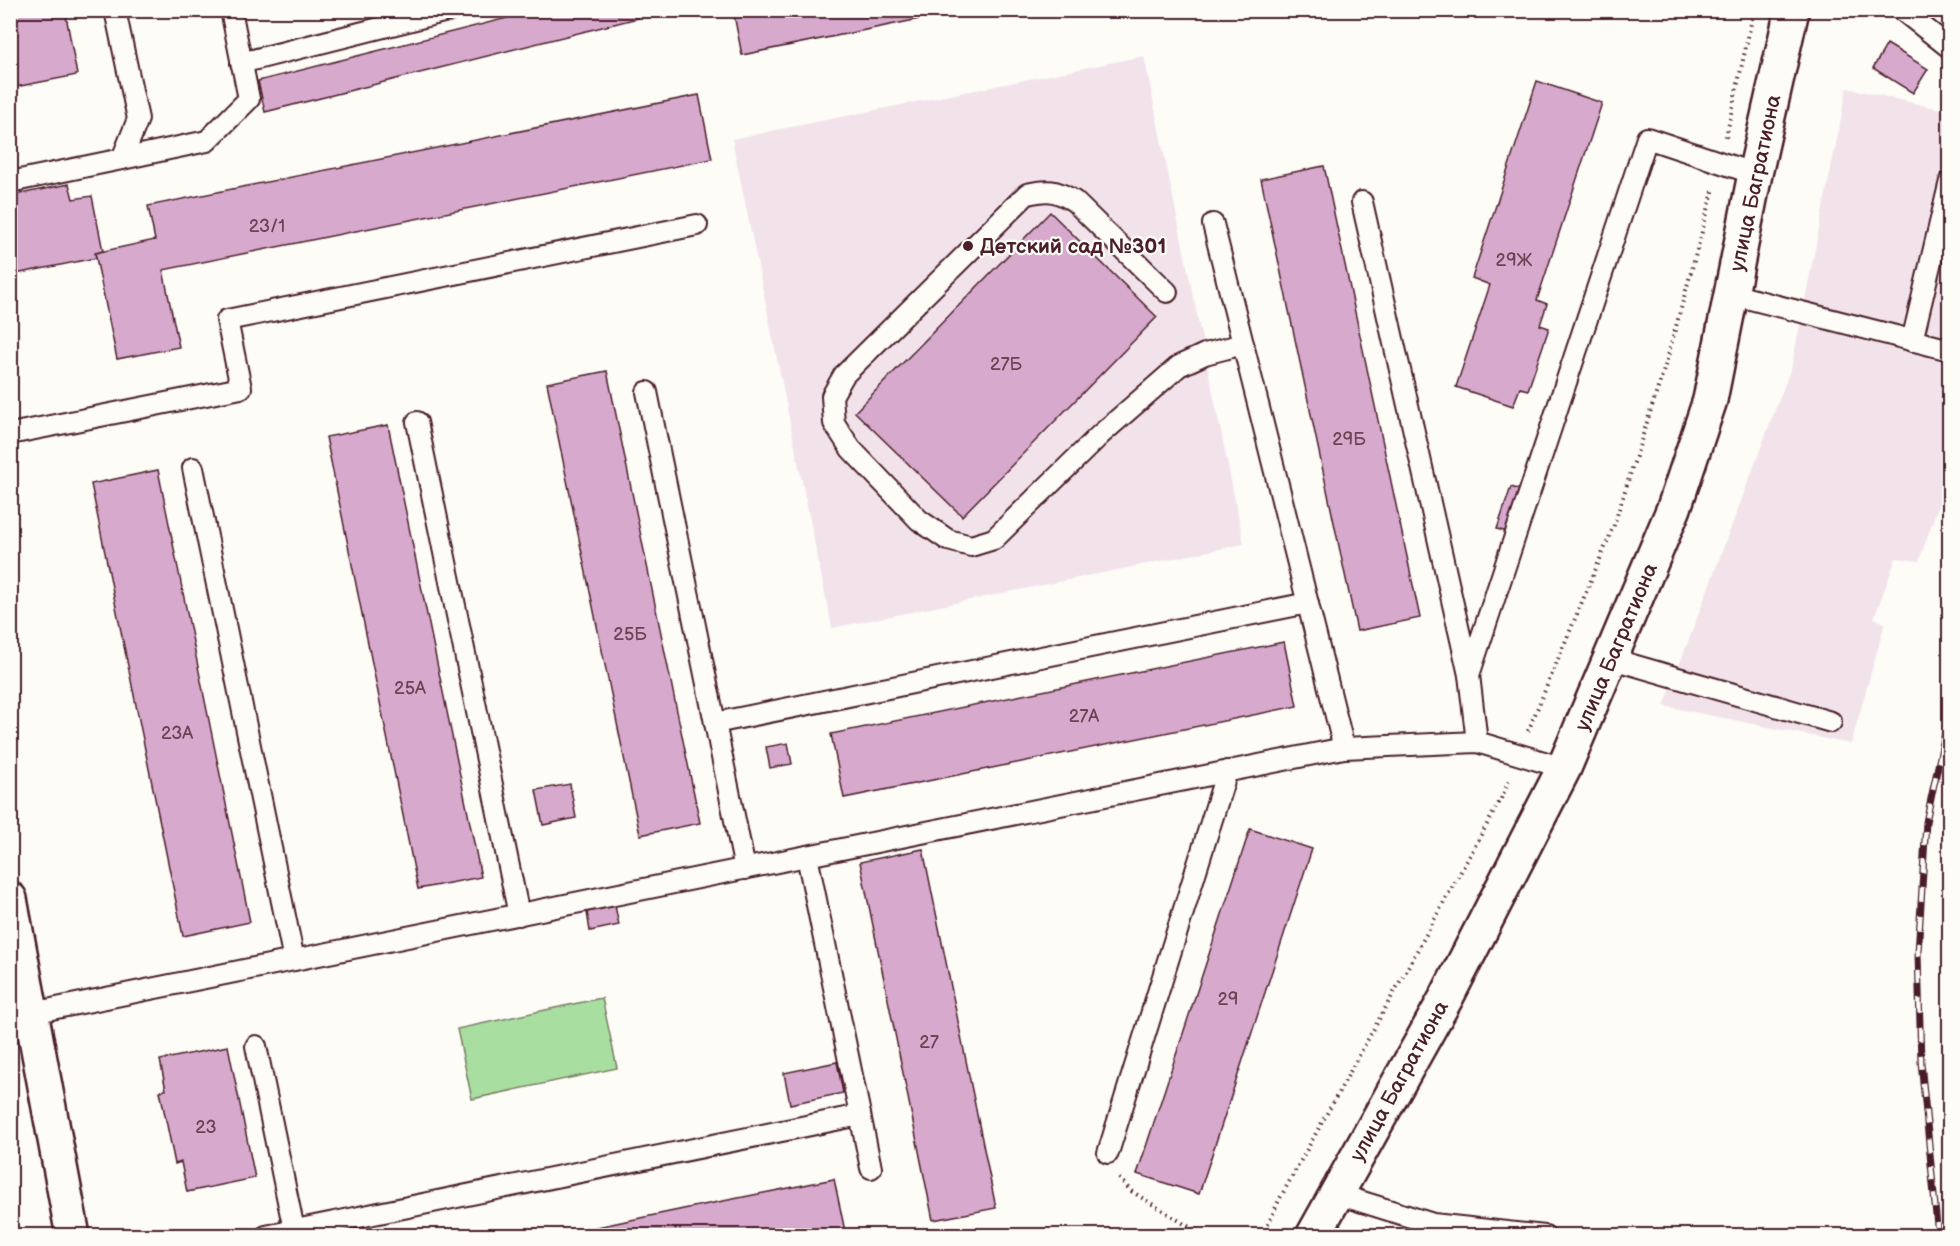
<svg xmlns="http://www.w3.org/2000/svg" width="1960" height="1246" viewBox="0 0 1960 1246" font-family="'Balsamiq Sans',sans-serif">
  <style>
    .built { fill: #f2e3ea }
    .green { fill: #a9dea1; stroke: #7a7e66; stroke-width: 1.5 }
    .building { fill: #d7aacd; stroke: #4a1f2b; stroke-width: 1.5 }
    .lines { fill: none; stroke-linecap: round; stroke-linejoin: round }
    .lane-casing { stroke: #4a1f2b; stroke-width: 24 }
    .street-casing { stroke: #4a1f2b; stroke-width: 38 }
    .secondary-casing { stroke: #4a1f2b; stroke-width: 38 }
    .path { stroke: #4a1f2b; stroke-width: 4; stroke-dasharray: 1.5 4.5; stroke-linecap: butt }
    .lane { stroke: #fdfcf7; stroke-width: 20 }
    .street { stroke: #fdfcf7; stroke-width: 33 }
    .secondary { stroke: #fdfcf7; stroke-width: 33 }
    .rail-casing { stroke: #4a1f2b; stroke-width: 7 }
    .rail { stroke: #fdfcf7; stroke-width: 4.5; stroke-dasharray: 14; stroke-linecap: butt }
    .poi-dot { fill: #4a1f2b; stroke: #fdfcf7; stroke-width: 2 }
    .labels { text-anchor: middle; stroke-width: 4.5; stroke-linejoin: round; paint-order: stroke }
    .number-label { font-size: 18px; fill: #6d4254 }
    .street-label { font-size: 21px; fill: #4a1f2b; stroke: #fdfcf7 }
    .poi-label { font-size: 21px; font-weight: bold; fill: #4a1f2b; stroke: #fdfcf7; text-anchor: start }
  </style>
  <rect width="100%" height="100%" fill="#fdfcf7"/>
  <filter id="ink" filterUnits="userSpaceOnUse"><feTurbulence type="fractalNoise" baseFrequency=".0167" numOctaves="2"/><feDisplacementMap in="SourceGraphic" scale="12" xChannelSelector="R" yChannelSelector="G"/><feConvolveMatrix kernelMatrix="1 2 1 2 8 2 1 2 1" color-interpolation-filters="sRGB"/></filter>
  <g filter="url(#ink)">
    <!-- built -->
    <g class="built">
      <path d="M1144,56L1244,544L832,628L732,139Z"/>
      <path d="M1847,88L1949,111V474L1919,561L1896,558L1874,618L1885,623L1851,744L1664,706L1792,365Z"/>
    </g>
    <!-- green -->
    <path class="green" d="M602,998L617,1068L472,1099L457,1029Z"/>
    <!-- building -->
    <g class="building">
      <path d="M10,10H65L77,75L10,88Z"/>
      <path d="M539,10H636L638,18L265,112L258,81Z"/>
      <path d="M733,10H964L742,55Z"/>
      <path d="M1887,44L1928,69L1913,93L1873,68Z"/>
      <path d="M1537,81L1602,103L1537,300L1547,304L1540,325L1549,328L1528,390L1520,388L1513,406L1456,387L1490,285L1472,278Z"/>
      <path d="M699,95L712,159L163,270L179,347L117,359L95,253L155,240L148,206Z"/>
      <path d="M1324,166L1420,618L1357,631L1261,179Z"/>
      <path d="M69,184L73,199L92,196L103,251L95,253L96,258L10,275V196Z"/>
      <path d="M1050,212L1157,317L962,516L855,412Z"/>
      <path d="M607,371L700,823L640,835L547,383Z"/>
      <path d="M388,425L481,877L418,889L326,437Z"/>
      <path d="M158,470L250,922L183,936L91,484Z"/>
      <path d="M1511,487L1527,492L1513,534L1497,529Z"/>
      <path d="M1284,642L1297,706L844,798L831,734Z"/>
      <path d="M788,743L792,764L770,768L766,747Z"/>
      <path d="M570,784L576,818L543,825L536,790Z"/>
      <path d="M1250,829L1312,849L1199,1194L1137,1174Z"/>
      <path d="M923,849L996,1208L933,1220L860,862Z"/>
      <path d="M615,906L619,925L590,931L587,912Z"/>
      <path d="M228,1046L255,1178L187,1192L181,1162L175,1164L160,1091L166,1090L160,1060Z"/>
      <path d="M837,1062L843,1093L790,1104L784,1073Z"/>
      <path d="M834,1179L846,1236H554L693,1207Z"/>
    </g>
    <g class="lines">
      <defs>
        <g id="lane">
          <path d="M1902,10L1950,48"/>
          <path d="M241,63L451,10"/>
          <path d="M122,159L207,141L249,99L231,10"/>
          <path d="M10,182L122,159L138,119L115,10"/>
          <path d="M1362,202L1469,675L1477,742"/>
          <path d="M1213,224L1344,748"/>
          <path d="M1167,292L1074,201C1056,190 1048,189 1027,194L844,375L832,396L834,423L851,449L919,520L948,540L971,546L994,539L1100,435L1179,366L1205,354L1243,344"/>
          <path d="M1731,294L1950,350"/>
          <path d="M1912,341L1950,181"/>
          <path d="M647,392L745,869"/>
          <path d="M417,422L519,915"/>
          <path d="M10,434L241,388L227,320L697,225"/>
          <path d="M193,468L294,960"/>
          <path d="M1612,659L1831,722"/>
          <path d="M1469,675L1647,138L1755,174"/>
          <path d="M715,723L1308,603"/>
          <path d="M32,1013L807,856"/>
          <path d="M256,1046L294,1230"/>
          <path d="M1108,1153L1227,771"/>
          <path d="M871,1168L807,856L1344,748L1477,742L1564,768"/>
          <path d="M1337,1194L1433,1224L1545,1236"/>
          <path d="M266,1236L860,1115"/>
        </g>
        <path id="street" d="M10,899L73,1236"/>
        <path id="secondary" d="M1313,1236L1446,998L1564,768L1674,508L1710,400L1755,174L1792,10"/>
      </defs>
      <!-- lane casing -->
      <use href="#lane" class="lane-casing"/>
      <!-- street casing -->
      <use href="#street" class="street-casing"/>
      <!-- secondary casing -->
      <use href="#secondary" class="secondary-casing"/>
      <!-- path -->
      <g class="path">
        <path d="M1726,137L1754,10"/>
        <path d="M1528,731L1613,528L1666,363L1714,188"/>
        <path d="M1119,1178L1131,1191L1204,1236"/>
        <path d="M1263,1236L1279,1200L1500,801L1509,780"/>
      </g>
      <!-- lane -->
      <use href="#lane" class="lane"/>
      <!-- street -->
      <use href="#street" class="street"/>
      <!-- secondary -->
      <use href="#secondary" class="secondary"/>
      <defs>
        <path id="rail" d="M1938,1236L1921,1062L1918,953L1926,822L1950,710"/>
      </defs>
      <!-- rail casing -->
      <use href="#rail" class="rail-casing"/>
      <!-- rail -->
      <use href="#rail" class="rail"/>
    </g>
  </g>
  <!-- markers -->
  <circle class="poi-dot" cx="968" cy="246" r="6"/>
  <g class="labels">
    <!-- number labels -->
    <g class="number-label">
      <text x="267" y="232">23/1</text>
      <text x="1514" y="266">29Ж</text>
      <text x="1006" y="370">27Б</text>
      <text x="1349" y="445">29Б</text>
      <text x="630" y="640">25Б</text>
      <text x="410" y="694">25А</text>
      <text x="1084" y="722">27А</text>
      <text x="177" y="739">23А</text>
      <text x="1228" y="1005">29</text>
      <text x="929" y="1048">27</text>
      <text x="206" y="1133">23</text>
    </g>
    <!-- street labels -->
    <g class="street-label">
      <text transform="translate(1755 183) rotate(-78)" y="7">улица Багратиона</text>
      <text transform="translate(1616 647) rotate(-67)" y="7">улица Багратиона</text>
      <text transform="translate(1399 1081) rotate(-61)" y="7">улица Багратиона</text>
    </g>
    <!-- poi labels -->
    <g class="poi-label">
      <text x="980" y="253">Детский сад №301</text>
    </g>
  </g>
  <!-- margin -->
  <rect width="1960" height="1246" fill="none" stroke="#fdfcf7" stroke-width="36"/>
  <rect x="18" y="18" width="1924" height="1210" fill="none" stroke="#4a1f2b" stroke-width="2" filter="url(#ink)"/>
</svg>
